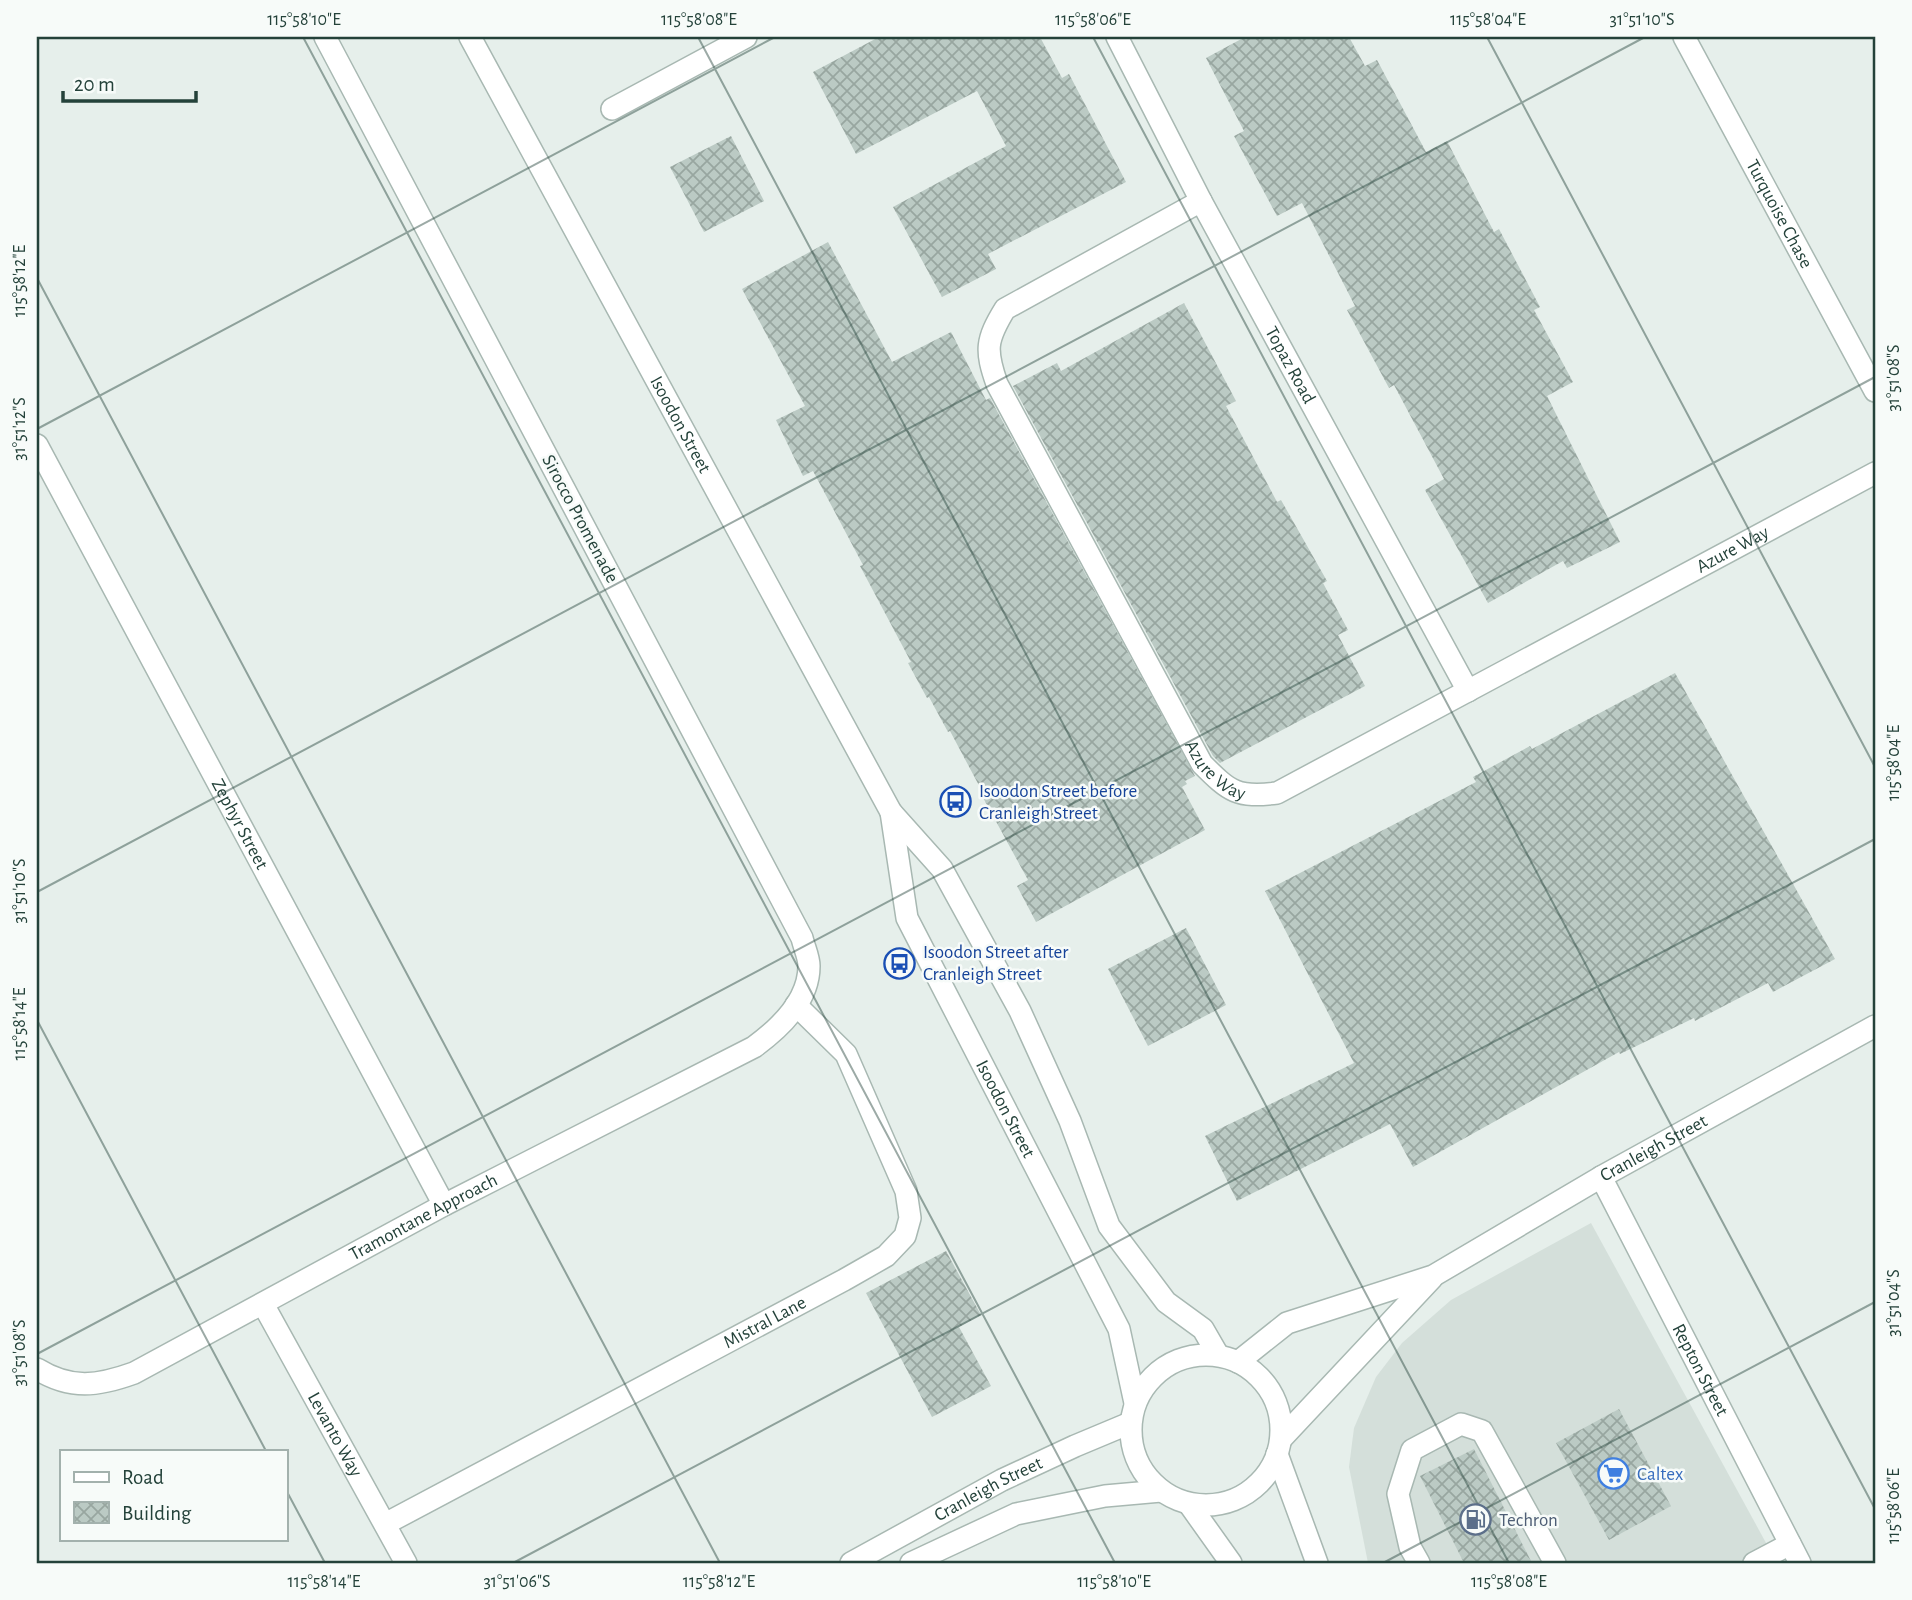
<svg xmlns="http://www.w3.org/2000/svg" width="1912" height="1600" font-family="'Alegreya Sans',sans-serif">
<defs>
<pattern id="building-cross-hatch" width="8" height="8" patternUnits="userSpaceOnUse" patternTransform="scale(1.75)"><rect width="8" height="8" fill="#bbcac4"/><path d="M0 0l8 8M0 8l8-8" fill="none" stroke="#98a6a0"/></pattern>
</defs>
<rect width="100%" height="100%" fill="#e6efeb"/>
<path fill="#d4dfda" d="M1591 1223 1777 1563H1368L1349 1467 1354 1428 1376 1377 1402 1343 1451 1300Z"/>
<g fill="url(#building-cross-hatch)">
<path d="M879 37H1040L1062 78 1069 74 1126 182 988 254 996 269 942 297 893 207 1006 146 977 91 856 154 813 72Z"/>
<path d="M1245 37H1349L1365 66 1377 60 1426 152 1447 141 1494 232 1499 229 1540 307 1534 310 1573 382 1547 396 1620 542 1567 568 1563 561 1488 603 1425 490 1444 479 1394 385 1389 388 1347 310 1355 306 1302 203 1277 216 1234 136 1244 131 1206 58Z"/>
<path d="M731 136 764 201 704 232 670 167Z"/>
<path d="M828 242 892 362 951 332 986 400 990 398 1195 776 1185 781 1187 784 1182 787 1205 830 1036 922 1017 886 1028 880 981 794 983 793 950 731 948 732 929 697 927 698 908 663 911 662 860 566 863 565 813 471 803 476 776 420 805 406 742 289Z"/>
<path d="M1184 303 1236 401 1226 406 1277 502 1281 500 1327 581 1323 583 1348 630 1338 635 1365 686 1220 763 1213 756 1013 386 1057 363 1061 371Z"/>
<path d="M1675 673 1835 959 1773 992 1768 983 1695 1021 1694 1018 1620 1054 1619 1052 1413 1167 1390 1124 1237 1201 1205 1136 1354 1063 1265 891 1476 782 1473 777 1530 746 1532 749Z"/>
<path d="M1186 928 1226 1005 1148 1046 1108 969Z"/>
<path d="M946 1251 981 1315 959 1327 991 1386 932 1417 866 1293Z"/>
<path d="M1619 1409 1671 1506 1609 1540 1556 1443Z"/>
<path d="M1474 1449 1532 1563H1464L1420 1476Z"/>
</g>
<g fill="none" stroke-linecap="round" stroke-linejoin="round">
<defs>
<g id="service">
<path d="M1419 1563 1410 1547 1398 1494 1412 1450 1461 1424 1482 1431 1555 1563"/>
<path d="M1754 1563 1790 1544"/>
</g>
<g id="minor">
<path id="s1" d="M1117 37 1201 201 1468 691"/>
<path id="s2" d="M1684 37 1875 391"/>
<path d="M612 109 746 37"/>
<path id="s3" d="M1201 201 1005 309C986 340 985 350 997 384L1202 764C1230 792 1237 798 1277 793L1875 473"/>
<path id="s4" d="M37 445 444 1205"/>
<path id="s5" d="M1601 1177 1800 1563"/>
<path id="s6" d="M263 1304 406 1563"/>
<path id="s7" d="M1238 1362 1287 1323 1433 1276 1601 1177 1875 1026"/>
<path id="s8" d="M37 1369C71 1390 98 1386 134 1373L444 1205 754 1047C780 1028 809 1001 809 966 809 957 804 947 802 938L325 37"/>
<path d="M1281 1439 1432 1278"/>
<path id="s9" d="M385 1524 844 1280 886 1256 905 1236 910 1218 906 1191 846 1054 796 1005"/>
<path id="s10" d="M851 1563 1002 1480 1075 1446 1130 1423"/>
<path d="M911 1563 1016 1514 1105 1496 1161 1491"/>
</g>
<g id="tertiary">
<path id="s11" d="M470 37 891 812 942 869 1020 1011 1070 1121 1109 1226 1166 1302 1203 1329 1218 1355"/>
<path id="s12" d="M891 812 907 918 1119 1329 1135 1403"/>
<circle cx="1206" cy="1430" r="75"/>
<path d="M1277 1454 1317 1563"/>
<path d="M1189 1504 1231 1563"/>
</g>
</defs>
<use href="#service" stroke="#a8b8b2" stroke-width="24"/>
<use href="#minor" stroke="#a8b8b2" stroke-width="24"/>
<use href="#tertiary" stroke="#a8b8b2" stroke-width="24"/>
<use href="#service" stroke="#fff" stroke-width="21"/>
<use href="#minor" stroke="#fff" stroke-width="21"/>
<use href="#tertiary" stroke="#fff" stroke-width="21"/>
</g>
<path fill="none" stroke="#24423a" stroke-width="2" stroke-opacity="0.45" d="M303 37 1115 1563M698 37 1509 1563M1093 37 1875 1509M1487 37 1875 767M37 278 720 1563M37 429 775 37M37 892 1645 37M37 1020 266 1451M37 1354 1875 377M285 1488 325 1563M513 1563 1875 839M1383 1563 1875 1302"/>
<defs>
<symbol id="bus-ring" viewBox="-11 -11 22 22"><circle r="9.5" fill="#f7fbf9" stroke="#1a4fb4" stroke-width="1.5"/><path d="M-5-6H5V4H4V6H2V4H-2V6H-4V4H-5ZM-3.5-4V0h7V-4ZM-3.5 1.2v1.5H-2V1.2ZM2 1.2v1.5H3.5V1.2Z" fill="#1a4fb4"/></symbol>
<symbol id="supermarket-ring" viewBox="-11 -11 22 22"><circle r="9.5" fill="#f7fbf9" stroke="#3f7fe0" stroke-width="1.5"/><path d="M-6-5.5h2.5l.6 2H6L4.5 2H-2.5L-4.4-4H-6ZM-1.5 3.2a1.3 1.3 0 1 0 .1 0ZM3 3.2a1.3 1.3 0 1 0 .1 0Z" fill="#3f7fe0"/></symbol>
<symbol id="fuel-ring" viewBox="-11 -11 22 22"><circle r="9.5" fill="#f7fbf9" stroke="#5c6f8a" stroke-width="1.5"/><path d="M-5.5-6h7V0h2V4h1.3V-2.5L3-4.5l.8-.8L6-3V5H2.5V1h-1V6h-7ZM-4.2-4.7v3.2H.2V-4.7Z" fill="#5c6f8a"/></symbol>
</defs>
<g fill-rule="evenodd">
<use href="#bus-ring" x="938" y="784" width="35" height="35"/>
<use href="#bus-ring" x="882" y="946" width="35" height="35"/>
<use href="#supermarket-ring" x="1596" y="1456" width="35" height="35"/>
<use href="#fuel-ring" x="1458" y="1502" width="35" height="35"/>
</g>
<g text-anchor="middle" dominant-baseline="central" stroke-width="5" stroke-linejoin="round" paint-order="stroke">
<g font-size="19" fill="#24423a" stroke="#f7fbf9">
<text stroke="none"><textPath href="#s2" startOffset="201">Turquoise Chase</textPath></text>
<text stroke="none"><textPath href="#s1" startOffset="371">Topaz Road</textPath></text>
<text stroke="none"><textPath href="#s11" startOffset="441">Isoodon Street</textPath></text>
<text transform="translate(580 519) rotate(62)">Sirocco Promenade</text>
<text stroke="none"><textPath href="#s3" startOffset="1337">Azure Way</textPath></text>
<text stroke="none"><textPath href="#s3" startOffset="749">Azure Way</textPath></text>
<text stroke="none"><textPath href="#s4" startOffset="430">Zephyr Street</textPath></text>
<text stroke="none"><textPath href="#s12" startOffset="322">Isoodon Street</textPath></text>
<text stroke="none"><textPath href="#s7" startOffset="471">Cranleigh Street</textPath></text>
<text stroke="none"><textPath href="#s8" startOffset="430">Tramontane Approach</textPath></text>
<text stroke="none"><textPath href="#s9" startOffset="430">Mistral Lane</textPath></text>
<text stroke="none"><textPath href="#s5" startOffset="217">Repton Street</textPath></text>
<text stroke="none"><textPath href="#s6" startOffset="149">Levanto Way</textPath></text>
<text stroke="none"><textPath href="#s10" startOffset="156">Cranleigh Street</textPath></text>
</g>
<g font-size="19" fill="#164399" stroke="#f7fbf9" text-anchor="start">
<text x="979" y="791">Isoodon Street before<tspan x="979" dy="22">Cranleigh Street</tspan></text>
<text x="923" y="952">Isoodon Street after<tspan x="923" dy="22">Cranleigh Street</tspan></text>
</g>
<g font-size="19" fill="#366cbe" stroke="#f7fbf9" text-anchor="start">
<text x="1637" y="1474">Caltex</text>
</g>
<g font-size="19" fill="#4e5e75" stroke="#f7fbf9" text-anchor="start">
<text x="1499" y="1520">Techron</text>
</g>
</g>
<rect width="1912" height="1600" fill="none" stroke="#f7fbf9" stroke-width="77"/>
<rect x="60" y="1450" width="228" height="91" fill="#f7fbf9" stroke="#a3b1ad" stroke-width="2"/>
<rect x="74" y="1472" width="35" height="10" fill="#ffffff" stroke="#a3b1ad" stroke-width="2"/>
<text x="122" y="1484" font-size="21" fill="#24423a">Road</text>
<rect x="74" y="1502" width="35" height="21" fill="url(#building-cross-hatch)" stroke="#a3b1ad" stroke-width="2"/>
<text x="122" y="1520" font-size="21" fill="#24423a">Building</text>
<path d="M63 91v10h133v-10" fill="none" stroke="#24423a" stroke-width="3.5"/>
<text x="74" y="91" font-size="21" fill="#24423a" stroke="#f7fbf9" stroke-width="5" paint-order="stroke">20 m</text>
<rect x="38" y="38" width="1836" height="1524" fill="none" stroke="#24423a" stroke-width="2.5"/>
<g font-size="18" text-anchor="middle" fill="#24423a">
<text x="304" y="25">115°58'10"E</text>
<text x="699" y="25">115°58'08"E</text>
<text x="1093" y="25">115°58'06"E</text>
<text x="1488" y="25">115°58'04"E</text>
<text x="1642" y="25">31°51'10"S</text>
<text transform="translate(19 281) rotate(-90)" y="6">115°58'12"E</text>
<text transform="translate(1893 378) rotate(-90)" y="6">31°51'08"S</text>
<text transform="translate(19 429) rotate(-90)" y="6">31°51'12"S</text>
<text transform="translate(1893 763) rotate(-90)" y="6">115°58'04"E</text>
<text transform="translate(19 891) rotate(-90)" y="6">31°51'10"S</text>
<text transform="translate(19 1024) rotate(-90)" y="6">115°58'14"E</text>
<text transform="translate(1893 1303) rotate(-90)" y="6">31°51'04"S</text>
<text transform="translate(19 1353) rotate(-90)" y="6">31°51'08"S</text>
<text transform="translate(1893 1506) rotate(-90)" y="6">115°58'06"E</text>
<text x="324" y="1587">115°58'14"E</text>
<text x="517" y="1587">31°51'06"S</text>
<text x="719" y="1587">115°58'12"E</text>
<text x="1114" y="1587">115°58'10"E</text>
<text x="1509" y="1587">115°58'08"E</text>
</g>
</svg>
